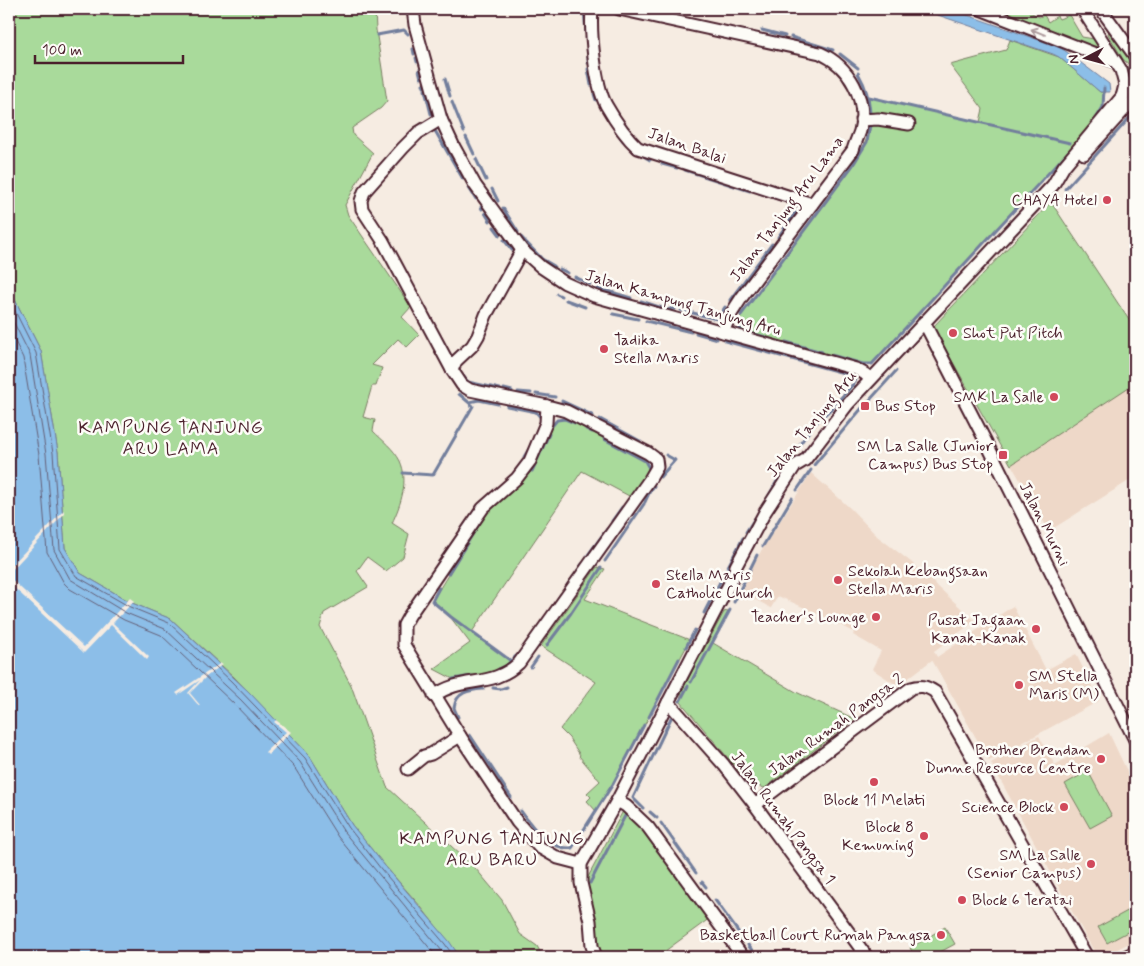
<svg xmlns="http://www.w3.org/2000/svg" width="1144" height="966" font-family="Mynerve,sans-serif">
<rect width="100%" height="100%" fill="#f6ece2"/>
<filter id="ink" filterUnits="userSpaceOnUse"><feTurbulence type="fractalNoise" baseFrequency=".02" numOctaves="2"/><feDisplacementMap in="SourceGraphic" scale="10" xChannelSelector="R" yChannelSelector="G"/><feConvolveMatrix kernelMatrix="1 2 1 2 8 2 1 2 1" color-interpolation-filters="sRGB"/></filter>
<g filter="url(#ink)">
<g fill="#eed8c8">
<path d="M1051 202 1135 329V477L1049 531 933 327Z"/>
<path d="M811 473 851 509 877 536 911 562 975 621 934 651 937 657 1013 606 1046 670 1076 654 1099 701 989 761 932 660 898 686 872 669 881 651 853 635 854 632 825 617 778 596 771 608 740 591 761 551Z"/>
<path d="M1109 733 1135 788V940L1102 957H1097L991 763 1039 736 1055 765Z"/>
</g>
<g fill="#a9da9b" stroke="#7a7c63">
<path d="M9 9H375L376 30 387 101 381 108 352 128 353 135 373 153 345 205 348 215 411 307 402 317 419 335 407 347 398 339 372 365 382 368 376 386H372L363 417 375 420 373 431C382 440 394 449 400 461 409 481 401 504 392 523L409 534 403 557 386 571 367 557 357 571 368 587 324 613 320 627 351 685 387 787 476 869 502 900 520 934 537 946 543 957H460L421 907 385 866 352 825 309 755 234 677 171 619 132 603 80 573 65 548 58 452 41 351 9 288Z"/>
<path d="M988 9H1025L1039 17 1044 15 1048 22 1057 16 1059 19 1069 15 1082 37 1094 39 1103 55Z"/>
<path d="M1109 31 1112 32 1126 54 1135 64V70L1123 59 1108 34Z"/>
<path d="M1010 40 1059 57 1100 92H1105L1103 107 1084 135 872 364H863L742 331 738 324 741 315 853 165C871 136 870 130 869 97L980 122 983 109 950 65 1006 50Z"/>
<path d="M1051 202 1135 329V383L1011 465 933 327Z"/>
<path d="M565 419 575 423 645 461 648 465 649 471 631 497 582 471 472 632 511 661 506 666 486 674 453 679 434 669 470 643 451 618 432 601 487 512 532 471 552 426 557 420Z"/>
<path d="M597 567 605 569 585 599 690 640 613 784 596 811 587 801 591 797 587 793 600 781 579 756 580 755 569 738 560 729 596 682 541 646Z"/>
<path d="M730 610 713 643 796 692 855 719 765 788 750 784 680 701 682 690 724 612Z"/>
<path d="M1088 771 1112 816 1090 828 1065 784Z"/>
<path d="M623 811C642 819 694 897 710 918L657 957H602L598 945 587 879Z"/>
<path d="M1133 908 1135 913V928L1107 943 1098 927Z"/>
<path d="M945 927 955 944 931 957H915L910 948Z"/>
</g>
<g fill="#8cbee8" stroke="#727e9c">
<path d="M920 9H950L1056 46 1064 50 1109 84 1110 92H1100L1059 57 1053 54Z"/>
<path d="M9 288 41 351 58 452 65 548 80 573 132 603 171 619 249 692 309 755 352 825 385 866 449 941 460 957H9Z"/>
</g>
<g fill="#f6ece2">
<path d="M64 510V514L9 573V568Z"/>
<path d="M9 577 84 647 130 598 134 601 113 623 149 657 147 660 111 625 84 653 9 583Z"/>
<path d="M221 663 223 664 206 677 190 693 200 705 199 706 188 693 200 680 178 695 176 693Z"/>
<path d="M276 720 291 732 268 755 265 752 286 732 274 722Z"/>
</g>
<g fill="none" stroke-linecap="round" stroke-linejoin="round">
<g stroke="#645f77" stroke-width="1">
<path d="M9 299 36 353 53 453 60 549 76 576 130 607 169 623 231 681 305 758 349 828 381 869 445 944 454 957"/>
<path d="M9 313 30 355 46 454 54 550 70 579 126 613 165 629 241 700 300 762 344 832 447 957"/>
<path d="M9 329 23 358 39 455 47 552 64 583 70 589 124 620 161 635 235 705 294 767 338 837 437 957"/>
</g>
<g stroke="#727e9c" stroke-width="3">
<path d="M579 9 584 10 586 33"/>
<path d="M762 30 785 36"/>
<path d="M377 35 404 30 408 34"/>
<path d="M791 37 833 50"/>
<path d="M413 49 414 54"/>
<path d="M840 54 858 68"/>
<path d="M416 58 417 62"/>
<path d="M588 63V49"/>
<path d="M588 69 591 85"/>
<path d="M419 70 421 78"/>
<path d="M858 73C866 87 869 98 870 114"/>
<path d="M445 79 450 96"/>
<path d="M423 84 424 87"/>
<path d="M425 90 431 114"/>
<path d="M594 94 596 100"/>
<path d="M869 97 1070 143"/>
<path d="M452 102 464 132"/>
<path d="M1094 122 1103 107 1104 88"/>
<path d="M434 129 463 179"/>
<path d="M618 134 623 141"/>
<path d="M466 137 474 154"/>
<path d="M640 154 650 160"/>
<path d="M476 159 486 180"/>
<path d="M662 164 677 168"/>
<path d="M685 170 750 191"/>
<path d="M469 188 476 199"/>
<path d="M492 189 498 201"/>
<path d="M1065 189 1135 112"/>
<path d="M759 193 794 204 795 213 778 237"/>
<path d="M481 207 482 209"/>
<path d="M503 208 518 232"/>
<path d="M485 213 490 221"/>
<path d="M494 227 500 235"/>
<path d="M521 237 542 259 554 266"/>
<path d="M504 240 512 250"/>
<path d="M560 269 568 273"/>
<path d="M575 277 590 284"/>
<path d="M598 288 631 298"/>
<path d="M557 294 561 296"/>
<path d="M566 300 585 307"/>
<path d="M730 300 772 244"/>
<path d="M641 301 668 310 672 308 675 309"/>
<path d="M681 310 717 319 725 307"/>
<path d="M613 314 638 319"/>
<path d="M741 315 853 165 867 142 870 125"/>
<path d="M739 320 740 328 742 331 766 337"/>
<path d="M646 321 691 332"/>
<path d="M696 333 717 339"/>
<path d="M725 341 855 376 856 379 854 383 833 407 814 425"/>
<path d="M786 342 822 352"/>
<path d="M831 355 863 364H872L1069 151"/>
<path d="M463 376 468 382 500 389"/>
<path d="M504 389 512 391"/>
<path d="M518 392 531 393"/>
<path d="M536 394 555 397"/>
<path d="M562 401 592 415"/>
<path d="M869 401 896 371"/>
<path d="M469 402 479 400 498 404"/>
<path d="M507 406 536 412 541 418 540 425"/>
<path d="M600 419 640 441"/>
<path d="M552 426 557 420 565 419 575 423"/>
<path d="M586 429 592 432"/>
<path d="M604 439 645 461 649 468 648 472"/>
<path d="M800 444 810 430"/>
<path d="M524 457 530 447"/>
<path d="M790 460 793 455"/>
<path d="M814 465 862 408"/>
<path d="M532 471 549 434"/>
<path d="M403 473 433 475 473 406 459 394"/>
<path d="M660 477 675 460 666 455"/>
<path d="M797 490 811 470"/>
<path d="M645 502 650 491 654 486"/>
<path d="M765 502 787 464"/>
<path d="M612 521 622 507"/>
<path d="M746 532 755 518"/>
<path d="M763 546 792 498"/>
<path d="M588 555 607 529"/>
<path d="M605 561 644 504"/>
<path d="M578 570 582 564"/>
<path d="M448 574 482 519"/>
<path d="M722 578 743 538"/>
<path d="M568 584 575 575"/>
<path d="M439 588 432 601 451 617 511 661"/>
<path d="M734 602 757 555"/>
<path d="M552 608 561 594"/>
<path d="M704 613 720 582"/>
<path d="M525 645 540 625"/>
<path d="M547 645 571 613 601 568"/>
<path d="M686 647 695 630"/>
<path d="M531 667 538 657"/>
<path d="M499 669 506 666 516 656"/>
<path d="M453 679 472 676"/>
<path d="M691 682 730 610"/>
<path d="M493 688 501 689 507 687"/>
<path d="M680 701 688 686"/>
<path d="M458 717 454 708C456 692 469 690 483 689"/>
<path d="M649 717 679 659"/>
<path d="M470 735 511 797"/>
<path d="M643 808 633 798 672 716"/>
<path d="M521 811C533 828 549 850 572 848L576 842"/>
<path d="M650 812 657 818"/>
<path d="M661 823 696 873"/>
<path d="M581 834 613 784 644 725"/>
<path d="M702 882 706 887"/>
<path d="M590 883 625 816"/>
<path d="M715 900 739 933"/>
<path d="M748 945 757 957"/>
</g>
<defs>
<g id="street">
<path d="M413 9 415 25 441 119 454 147 475 185 522 250 541 267 565 283 594 296 856 369 865 374 870 379"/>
<path d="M592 9C590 33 595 84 606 105 614 119 626 137 638 148L812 204"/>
<path d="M619 9 820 53C849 66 868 99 860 131 858 137 855 143 853 150L742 297 731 314 723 332"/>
<path d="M980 9 1116 62"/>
<path d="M1082 9 1121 70 1125 85 1122 97"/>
<path d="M1101 9 1135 56"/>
<path d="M441 119 418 133 403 148 364 192 361 201 362 209 383 241 452 370"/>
<path d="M861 120 878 119 909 124"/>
<path d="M1084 154 1135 98"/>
<path d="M924 322 988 446 1135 740"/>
<path d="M547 406 546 423 530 461 517 478 483 508 409 616 404 625V645L460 736 517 822 539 847 558 858 581 864"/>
<path d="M434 696C463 675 491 689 519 663L650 479 657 467 656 459 648 453 566 411 547 406 470 390 462 385 452 370 456 361 472 346 478 336 486 315 522 250"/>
<path d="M668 702 724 765 755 805 867 957"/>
<path d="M408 769 424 756 431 754 460 736"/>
<path d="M617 801 626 806 648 827 743 957"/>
<path d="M755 805 911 688C920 685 926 686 935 692L1087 957"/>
<path d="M596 957 592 946 590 921 581 883V864L617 801 734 575 736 566 765 512 795 466 805 460 848 404 1053 185 1064 166 1135 81"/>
<path d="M1125 957 1135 952"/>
</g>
</defs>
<use href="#street" stroke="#4a1f2b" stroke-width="15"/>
<use href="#street" stroke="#fdfcf7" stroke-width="11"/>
</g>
<defs><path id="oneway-shaft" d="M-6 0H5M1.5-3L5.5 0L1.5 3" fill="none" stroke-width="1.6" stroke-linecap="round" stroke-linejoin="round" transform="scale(1.25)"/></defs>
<use stroke="#ac999b" href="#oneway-shaft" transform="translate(1038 32) rotate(-158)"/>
</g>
<g fill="#d1495b" stroke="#fdfcf7" stroke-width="2">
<circle cx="1107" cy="200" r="5"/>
<circle cx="953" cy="333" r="5"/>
<circle cx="604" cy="349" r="5"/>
<circle cx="1054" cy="397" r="5"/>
<rect x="860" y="401" width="10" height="10" rx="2.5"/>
<rect x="998" y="450" width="10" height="10" rx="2.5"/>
<circle cx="838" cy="580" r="5"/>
<circle cx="656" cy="584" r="5"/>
<circle cx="876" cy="617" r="5"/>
<circle cx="1036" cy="629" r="5"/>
<circle cx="1019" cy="685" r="5"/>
<circle cx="1101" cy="759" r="5"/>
<circle cx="874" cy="782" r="5"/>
<circle cx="1064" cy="807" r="5"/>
<circle cx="924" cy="836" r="5"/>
<circle cx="1091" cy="864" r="5"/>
<circle cx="962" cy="900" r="5"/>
<circle cx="941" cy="935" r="5"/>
</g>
<g text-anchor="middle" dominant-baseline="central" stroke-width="5" stroke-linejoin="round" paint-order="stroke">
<g font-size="16" fill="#4a1f2b" stroke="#fdfcf7">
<text transform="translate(687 146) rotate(19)">Jalan Balai</text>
<text transform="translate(787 209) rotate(-53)">Jalan Tanjung Aru Lama</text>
<text transform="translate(683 303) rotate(16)">Jalan Kampung Tanjung Aru</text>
<text transform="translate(812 424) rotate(-51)">Jalan Tanjung Aru</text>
<text transform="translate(1044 524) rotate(63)">Jalan Murni</text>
<text transform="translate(836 725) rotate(-36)">Jalan Rumah Pangsa 2</text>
<text transform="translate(783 818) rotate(53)">Jalan Rumah Pangsa 1</text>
</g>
<g font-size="16" fill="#4a1f2b" stroke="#fdfcf7" text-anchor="end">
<text x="1097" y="200">CHAYA Hotel</text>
<text x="963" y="333" text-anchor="start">Shot Put Pitch</text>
<text x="614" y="340" text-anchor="start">Tadika<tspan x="614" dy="18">Stella Maris</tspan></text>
<text x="1044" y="397">SMK La Salle</text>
<text x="875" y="406" text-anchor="start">Bus Stop</text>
<text x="993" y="446">SM La Salle (Junior<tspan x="993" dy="18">Campus) Bus Stop</tspan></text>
<text x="848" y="571" text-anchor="start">Sekolah Kebangsaan<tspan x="848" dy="18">Stella Maris</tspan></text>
<text x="666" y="575" text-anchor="start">Stella Maris<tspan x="666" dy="18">Catholic Church</tspan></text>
<text x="866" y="617">Teacher's Lounge</text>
<text x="1026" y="620">Pusat Jagaan<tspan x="1026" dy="18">Kanak-Kanak</tspan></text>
<text x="1029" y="676" text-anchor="start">SM Stella<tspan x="1029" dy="18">Maris (M)</tspan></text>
<text x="1091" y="750">Brother Brendan<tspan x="1091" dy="18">Dunne Resource Centre</tspan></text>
<text x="874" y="800" text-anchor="middle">Block 11 Melati</text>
<text x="1054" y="807">Science Block</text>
<text x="914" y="827">Block 8<tspan x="914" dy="18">Kemuning</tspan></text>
<text x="1081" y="855">SM La Salle<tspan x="1081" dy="18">(Senior Campus)</tspan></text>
<text x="972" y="900" text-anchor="start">Block 6 Teratai</text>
<text x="931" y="935">Basketball Court Rumah Pangsa</text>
</g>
<g font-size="18" letter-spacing="1" fill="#4a1f2b" stroke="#fdfcf7">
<text x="171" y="428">KAMPUNG TANJUNG<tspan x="171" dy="21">ARU LAMA</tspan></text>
<text x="492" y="839">KAMPUNG TANJUNG<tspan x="492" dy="21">ARU BARU</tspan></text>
</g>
</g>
<rect width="1144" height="966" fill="none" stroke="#fdfcf7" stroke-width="30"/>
<rect x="15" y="15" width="1114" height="936" fill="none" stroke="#4a1f2b" stroke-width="2" filter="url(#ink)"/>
<g transform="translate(1086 58) rotate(264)" stroke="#fdfcf7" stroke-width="4" paint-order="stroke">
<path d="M0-4L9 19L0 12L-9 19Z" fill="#4a1f2b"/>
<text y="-8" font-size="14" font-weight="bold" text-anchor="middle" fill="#4a1f2b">N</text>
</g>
<path d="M35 55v8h148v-8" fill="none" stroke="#4a1f2b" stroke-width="2.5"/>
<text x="42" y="55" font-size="15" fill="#4a1f2b" stroke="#fdfcf7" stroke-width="4" paint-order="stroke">100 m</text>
</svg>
